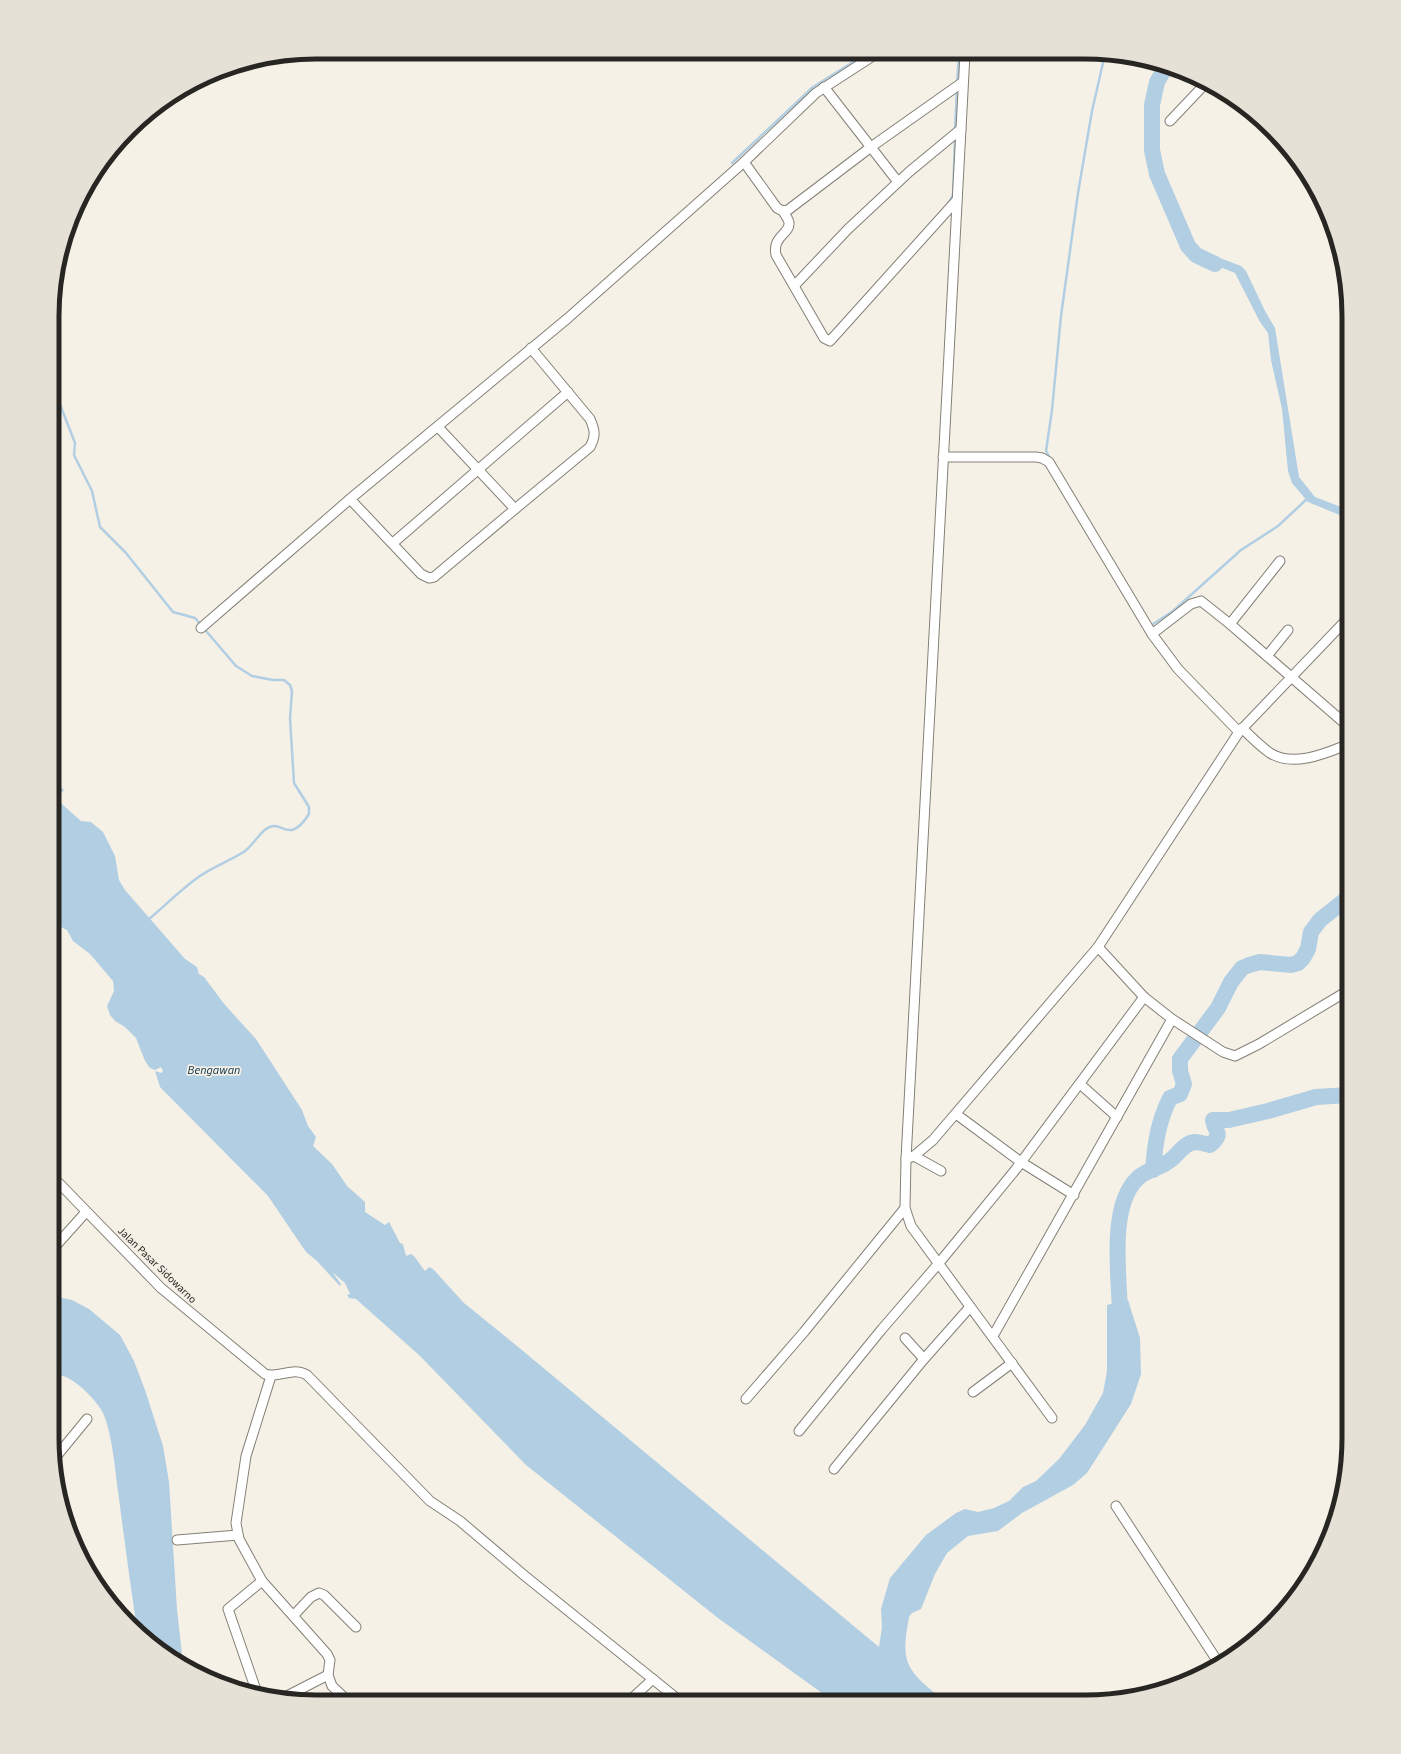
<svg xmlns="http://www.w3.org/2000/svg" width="1401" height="1754" font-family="'Source Sans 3',sans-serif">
<rect width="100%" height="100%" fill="#f6f1e7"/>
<g fill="#b1cee3">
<path d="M1199 250 1241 266 1246 271 1265 311 1275 328 1299 477 1315 497 1349 510V541H1347L1342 516 1308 502 1292 483 1288 471 1282 409 1271 360 1268 333 1260 322 1235 273 1195 257Z"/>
<path d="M53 780 64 790 60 795 61 803 64 806 81 821 91 822 103 832 115 856 119 880 125 890 185 959 197 967 199 974 204 977 225 1005 256 1039 302 1110 308 1126 316 1137 313 1146 332 1164 347 1186 365 1202V1212L385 1225 389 1222 400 1243 403 1244 406 1256 411 1254 414 1256 425 1271 429 1267 433 1269 464 1303 517 1346 879 1647 882 1627 881 1609 890 1578 926 1535 956 1513 965 1509 978 1512 994 1508 1009 1501 1023 1487 1036 1481 1059 1459 1085 1425 1103 1393 1107 1371V1305L1128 1300 1140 1338 1141 1374 1131 1404 1087 1473 1073 1485 1022 1513 998 1531 968 1536 947 1553 935 1574 921 1609 912 1613 909 1617C907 1629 904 1643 906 1655 908 1674 931 1690 945 1701H833L718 1618 526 1465 419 1355 356 1299 349 1298 347 1295 350 1294 345 1283 332 1272 341 1284 340 1286 338 1284 317 1261 306 1252 268 1196 160 1087 155 1071 161 1073 163 1071 161 1067 155 1070 150 1068 145 1061 136 1038 125 1027 115 1021 110 1015 107 1006 114 991 113 981 90 954 73 941 67 930 59 926 56 917 53 916Z"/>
<path d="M52 1296 72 1300 89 1309 120 1335 134 1361 145 1390 163 1446 169 1482 177 1609 183 1664 169 1658 137 1629C130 1583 124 1537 118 1491 115 1469 112 1433 103 1413 97 1400 68 1370 52 1375Z"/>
</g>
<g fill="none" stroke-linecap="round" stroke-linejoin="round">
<g stroke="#b1cee3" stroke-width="2.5">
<path d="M957 83 959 54"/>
<path d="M955 129 957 90"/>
<path d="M732 163 813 87 866 54"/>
<path d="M948 204 953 195 955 138"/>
<path d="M54 389 75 443 74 455 92 491 100 527 126 553 173 612 195 618 236 666 252 676 273 680H284L290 685 292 691 290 718 294 783 309 807V814C288 847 282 817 266 829 258 835 253 845 245 851 230 861 214 866 200 876 181 889 165 906 148 920"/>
<path d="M1050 458 1046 451 1052 410 1061 316 1078 193 1092 111 1105 54"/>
<path d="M1150 626 1173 611 1241 550 1278 526 1308 498"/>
</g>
<g stroke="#b1cee3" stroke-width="16">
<path d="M1166 67 1157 82 1152 105V150L1157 174 1188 246 1196 255 1215 264"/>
<path d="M1153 1170C1155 1144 1158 1122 1170 1098L1180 1094 1184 1084 1180 1071V1059L1218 1008 1231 982 1242 968 1249 965 1260 962 1291 965 1298 963 1303 958 1308 949 1311 932 1320 920 1349 897"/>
<path d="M1122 1323 1120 1312C1119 1275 1109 1206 1137 1179 1144 1171 1157 1169 1166 1163 1177 1158 1182 1143 1195 1142 1200 1142 1205 1144 1210 1145 1224 1133 1215 1133 1213 1120H1229L1268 1111 1316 1097 1349 1095"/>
</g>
<defs>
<g id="minor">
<path d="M965 54 906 1159 905 1208 911 1226 1052 1418"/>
<path d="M824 87 898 182"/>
<path d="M1170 121 1206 83"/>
<path d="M744 162 777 208 783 211 788 210 871 147 963 82"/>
<path d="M783 211C785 215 789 220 789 223 790 234 772 236 776 255L824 338 830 341 956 201"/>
<path d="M795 285 848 229 909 172 961 129"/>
<path d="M943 457H1036L1042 458 1049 462 1152 634 1178 669 1239 732"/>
<path d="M350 499 421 574 429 578 434 577 515 509 438 427"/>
<path d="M515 509 590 447C596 436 595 430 590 419L531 348"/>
<path d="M393 543 568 392"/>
<path d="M1230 624 1280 561"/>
<path d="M201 628 350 499 568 318 744 162 816 93 876 54"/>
<path d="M1152 634 1191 604 1201 601 1230 624 1349 727"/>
<path d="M1267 656 1288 630"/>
<path d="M1242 728C1251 737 1260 746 1270 753 1294 768 1326 753 1349 744"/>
<path d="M1098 947 1144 997 1172 1019 1223 1052 1235 1056 1259 1044 1349 990"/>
<path d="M1080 1084 1117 1117"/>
<path d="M956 1114 1021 1162 1074 1195"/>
<path d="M914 1156 941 1171"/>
<path d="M906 1159 914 1156 933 1140 1098 947 1239 732 1349 617"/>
<path d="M53 1177 161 1288 265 1374C280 1379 292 1366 307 1375L430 1501 460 1521 525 1576 680 1701"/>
<path d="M52 1250 86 1212"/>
<path d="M993 1336 1172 1019"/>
<path d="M905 1338 924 1359"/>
<path d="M271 1376 246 1456 236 1523 239 1539 262 1581 327 1654 330 1660 328 1675 283 1698"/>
<path d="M973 1392 1012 1363"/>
<path d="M746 1399 804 1332 905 1208"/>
<path d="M799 1431 882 1329 939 1263 1016 1169 1144 997"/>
<path d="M55 1458 87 1419"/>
<path d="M834 1469 924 1359 970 1307"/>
<path d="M1116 1506 1220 1665"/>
<path d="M177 1540 238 1535"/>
<path d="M294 1615 311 1597 319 1593 324 1595 356 1627"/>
<path d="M328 1675 332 1686 348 1701"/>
<path d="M257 1693 228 1609 262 1581"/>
<path d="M629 1701 653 1679"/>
</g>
</defs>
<use href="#minor" stroke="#848077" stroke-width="11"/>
<use href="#minor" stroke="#fff" stroke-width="9"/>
</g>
<g text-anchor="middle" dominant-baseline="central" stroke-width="3.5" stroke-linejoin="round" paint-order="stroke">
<g font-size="11" fill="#282622" stroke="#f6f1e7">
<text transform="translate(157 1265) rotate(44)">Jalan Pasar Sidowarno</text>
</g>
<g font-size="12" font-style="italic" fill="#093046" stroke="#f6f1e7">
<text x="214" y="1070">Bengawan</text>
</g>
</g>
<path d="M0 0H1401V1754H0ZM316 59H1085A257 257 0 0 1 1342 316V1438A257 257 0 0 1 1085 1695H316A257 257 0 0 1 59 1438V316A257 257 0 0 1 316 59Z" fill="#e6e1d7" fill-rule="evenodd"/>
<path fill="none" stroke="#282622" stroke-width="5" d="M316 59H1085A257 257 0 0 1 1342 316V1438A257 257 0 0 1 1085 1695H316A257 257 0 0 1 59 1438V316A257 257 0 0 1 316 59Z"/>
</svg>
